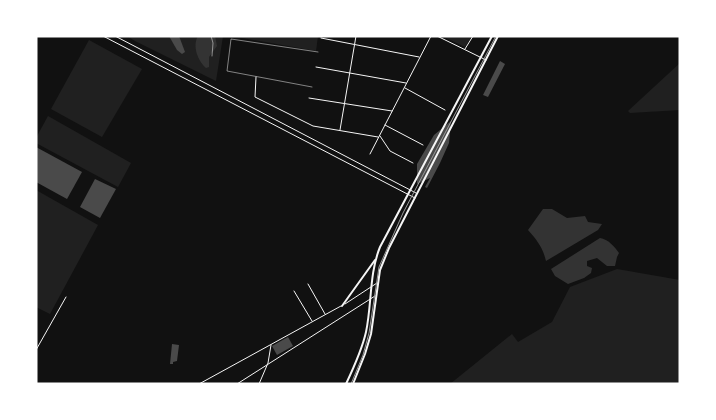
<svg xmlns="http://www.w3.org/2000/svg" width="716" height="420" font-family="'Titillium Web',sans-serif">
<rect width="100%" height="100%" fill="#111"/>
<g fill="#202020">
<path d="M127 36H223L216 81 135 41Z"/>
<path d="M231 36H318L316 51Z"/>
<path d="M442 36H472L465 47Z"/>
<path d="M89 40 142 69 102 137 51 109Z"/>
<path d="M680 63V110L630 113 628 111Z"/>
<path d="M48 116 131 163 118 187 36 143V138Z"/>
<path d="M36 190 98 225 50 314 36 307Z"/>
<path d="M617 269 680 280V384H450L512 334 518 342 552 322 570 287Z"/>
</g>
<g fill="#333">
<path d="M198 36H215L217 46 209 57V67L206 68C198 61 192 46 198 36Z"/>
<path d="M543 209H552L567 218 585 216 588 222 602 224 598 230 546 261C543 248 537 240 528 230Z"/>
<path d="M600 238C608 239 615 247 619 253L617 257 615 266H607L597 258 587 261V266L592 268 591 273 584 278 568 284 555 276 551 269Z"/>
</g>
<g fill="#4a4a4a">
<path d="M169 36H179L185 52 182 54 177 50Z"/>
<path d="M500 61 505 64 488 97 483 95Z"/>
<path d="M451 121 449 143 440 163 427 188 425 187 430 178 417 184V164L434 135Z"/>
<path d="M36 147 82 172 67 199 36 182Z"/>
<path d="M95 179 116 189 100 218 80 207Z"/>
<path d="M288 337 293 346 277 355 272 346Z"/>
<path d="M172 344 179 345 177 361 173 362V364H170Z"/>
</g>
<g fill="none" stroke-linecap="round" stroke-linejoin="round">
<path stroke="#f5f5f5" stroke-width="0.5" d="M211 36 213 43 212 56"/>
<path stroke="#f5f5f5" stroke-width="0.5" d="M312 87 227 71 231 39 318 52"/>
<g stroke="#f5f5f5" stroke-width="1">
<path d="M437 36 486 60"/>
<path d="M321 38 419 57"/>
<path d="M465 49 473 36"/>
<path d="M316 67 406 83"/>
<path d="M256 77 255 97 313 126 378 137"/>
<path d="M405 88 445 110"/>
<path d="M309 98 392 111"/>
<path d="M385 125 423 145"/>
<path d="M340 130 356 36"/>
<path d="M380 136 390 151 413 163"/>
<path d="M370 154 431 36"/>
<path d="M308 284 325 314"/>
<path d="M294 291 312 321"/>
<path d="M36 350 66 297"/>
<path d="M237 384 375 296"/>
<path d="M259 384 268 363 271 345"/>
</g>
<g stroke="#f5f5f5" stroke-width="1">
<path d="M103 36 415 198"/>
<path d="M115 36 416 193"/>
<path d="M345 304 377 283"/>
<path d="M199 384 341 306"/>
</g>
<g stroke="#f5f5f5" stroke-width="2">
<path d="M342 306 375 260"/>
<path d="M346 384C354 367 362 350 366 332 372 304 369 274 380 247L492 36"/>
<path d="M353 384 365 354 371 334 380 270 389 248 498 36"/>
</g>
<path stroke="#9a9a9a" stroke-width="1" d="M351 384 363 355 369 333 379 267 403 213 496 36"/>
</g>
<rect width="716" height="420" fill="none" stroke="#ffffff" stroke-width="75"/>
</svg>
